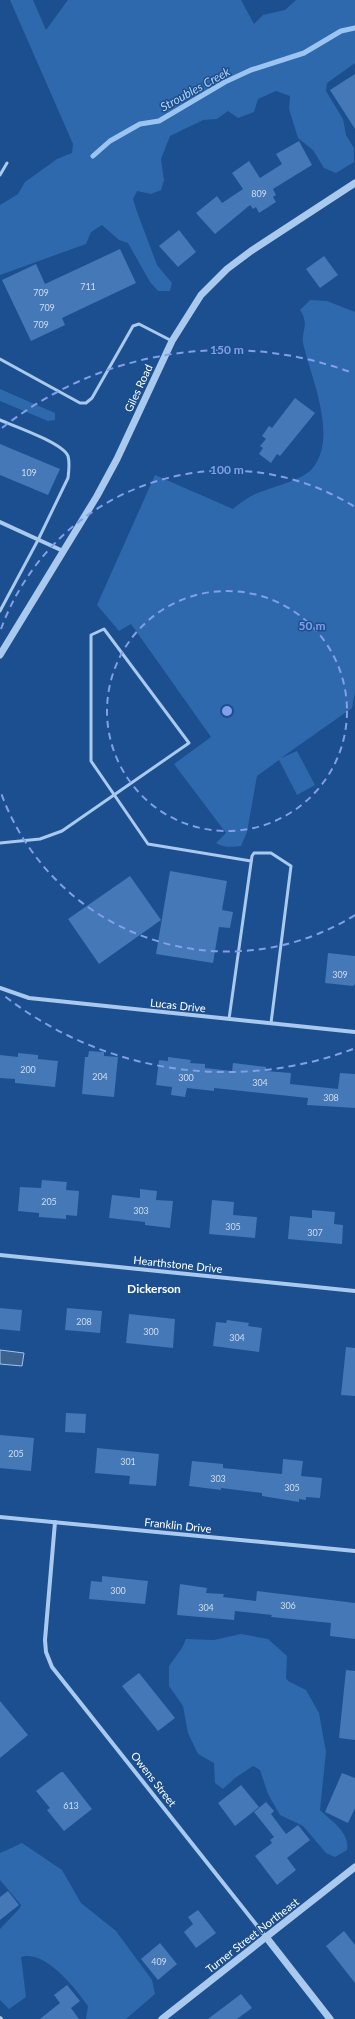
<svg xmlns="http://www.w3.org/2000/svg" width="355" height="2019" font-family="Lato,sans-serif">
<rect width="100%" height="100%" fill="#1b4f8f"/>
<g fill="#2e69ad">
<path d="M10 0H33L46 30 68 0H241L254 24 263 15 285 10 296 0H355V63L327 83 326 91 343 119 346 135 354 148V162L336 173 324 168 313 150 298 138 289 109 290 96 276 91 258 99 254 112 238 118 228 111 217 119 203 120 170 136 161 159 164 180 161 190 151 194 137 191 133 199 136 209 157 265 172 283 170 291H158L150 282 128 243 119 240 102 225 91 232 86 244 0 275V205L18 194 25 182 57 159 72 153 73 144Z"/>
<path d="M310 300 327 301 355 312V692L352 708 281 758 297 751 315 785 297 795 279 760 257 776 247 832 241 846C233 847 223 848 216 843L226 833 174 764 211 737 131 624 119 631 97 605 155 475 233 509C239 504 245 499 253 495 268 488 300 481 311 470 339 440 312 380 304 347 299 331 311 327 300 310Z"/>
<path d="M0 389 55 413V420L48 421 0 401Z"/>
<path d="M241 1634 268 1639 287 1656 286 1678 288 1681 306 1690 319 1713 326 1752 320 1810C331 1821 350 1832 347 1850L335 1857 326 1853 303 1826 280 1815 268 1794 260 1770 253 1766 235 1778 223 1789 215 1783 214 1763 198 1754 188 1733 183 1706 169 1686V1666L182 1648 186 1639 214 1640Z"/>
<path d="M22 1843 62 1870 81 1903 116 1931 152 1980 155 1994 126 2019H86L88 2006C76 1989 45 1949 21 1957L26 1997 9 2009 0 2000V1929L19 1909 21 1905 0 1880V1853Z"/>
</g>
<path fill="#3c6290" stroke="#9cc4f0" d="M0 1350 24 1353 22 1366 0 1364Z"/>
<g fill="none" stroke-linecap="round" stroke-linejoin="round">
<path stroke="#9cc4f0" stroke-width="5" d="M93 156 110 141 140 124 159 121 225 82 251 70 304 53 341 31 355 28"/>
</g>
<g fill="#4478b7">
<path d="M355 74V129L330 90Z"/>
<path d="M299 141 312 165 273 189 276 195 273 197 276 202 259 213 256 207 253 209 250 205 215 234 196 213 217 196 222 203 243 189 232 173 249 161 260 178 282 164 276 154Z"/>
<path d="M179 230 196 252 178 267 159 246Z"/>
<path d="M120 249 136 283 62 318 65 325 31 341 2 280 36 264 45 284Z"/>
<path d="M324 256 338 275 320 288 306 269Z"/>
<path d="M295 398 315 413 280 456 277 454 271 463 259 454 263 448 260 446 266 439 262 436 269 426 272 428Z"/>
<path d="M0 444 60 469 48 495 0 475Z"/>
<path d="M170 871 227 881 222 910 233 912 230 928 219 927 213 963 156 954Z"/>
<path d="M130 876 161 920 99 964 68 919Z"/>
<path d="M328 953 355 956V984L353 986 325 983Z"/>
<path d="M89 1051 104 1052V1056L118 1057 114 1097 82 1094 85 1057H88Z"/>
<path d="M18 1053 38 1055V1059L58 1061 55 1087 15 1083V1079L0 1078V1055L18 1057Z"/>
<path d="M168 1057 191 1060 190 1063 205 1064V1068L232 1071 233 1063 266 1067V1071L291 1073 290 1084 338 1089 340 1073 355 1074V1108L307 1105 308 1098 214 1088V1091L187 1088 185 1097 171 1095 172 1087 156 1085 159 1060 168 1061Z"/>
<path d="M42 1180 67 1182 66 1190 79 1191 77 1216 66 1215V1219L39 1217V1213L18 1211 20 1187 41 1188Z"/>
<path d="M140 1189 157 1191 156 1200 173 1201 170 1228 145 1225V1222L109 1218 112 1195 140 1198Z"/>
<path d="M212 1200 234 1202 233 1215 257 1217 255 1238 209 1234Z"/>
<path d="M312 1210 335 1212 334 1224 343 1225 342 1244 288 1239 290 1216 312 1218Z"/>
<path d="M0 1308 22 1310 20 1331 0 1329Z"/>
<path d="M67 1308 102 1311 100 1333 65 1330Z"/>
<path d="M129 1314 175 1319 173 1348 126 1343Z"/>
<path d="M227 1320 249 1323 248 1326 262 1328 259 1352 213 1346 216 1322 226 1323Z"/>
<path d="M346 1347 355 1348V1396L341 1395Z"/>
<path d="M66 1413 86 1414 85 1433 65 1432Z"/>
<path d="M0 1435 34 1438 31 1471 0 1468Z"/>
<path d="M97 1448 159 1454 156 1486 129 1484 130 1476 95 1473Z"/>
<path d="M283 1459 303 1461 301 1476 322 1478 320 1498 306 1497V1500L299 1499V1502L262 1496V1493L221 1488V1490L189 1486 192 1461 223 1464V1468L282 1474Z"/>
<path d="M102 1576 148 1581 145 1604 89 1599 91 1581 102 1582Z"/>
<path d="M180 1584 207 1588 206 1593 224 1594 223 1597 256 1601 257 1591 355 1603V1639L330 1636 331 1623 271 1617 272 1615 235 1611 234 1620 177 1615Z"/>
<path d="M346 1670 355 1671V1740L339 1738Z"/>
<path d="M139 1673 175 1718 158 1731 122 1686Z"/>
<path d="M0 1701 28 1735 0 1758Z"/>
<path d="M61 1772H63L92 1809 64 1831 47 1810 50 1808 36 1791Z"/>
<path d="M342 1773 355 1778V1808L348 1823 325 1812Z"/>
<path d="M241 1785 259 1807 235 1826 218 1803Z"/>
<path d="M266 1802 274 1811 271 1814 286 1834 298 1825 310 1840 287 1858 296 1870 277 1885 255 1856 272 1843 270 1840 274 1837 254 1812Z"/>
<path d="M8 1891 19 1905 0 1920V1897Z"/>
<path d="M198 1910 216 1933 196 1948 184 1932 193 1924 188 1917Z"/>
<path d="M344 1931 355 1945V1983L326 1946Z"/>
<path d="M160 1943 177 1964 158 1980 141 1959Z"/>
<path d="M67 1985 80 2001 71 2008 79 2019H40L60 2003 54 1995Z"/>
<path d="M241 1994 252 2008 237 2019H208Z"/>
</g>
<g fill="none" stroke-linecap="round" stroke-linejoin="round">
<g stroke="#a9c9ee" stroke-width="3">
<path d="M0 175 7 163"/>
<path d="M0 359 80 403H86L92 398 133 326 139 324 172 341"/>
<path d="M0 420C14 426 63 443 68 456 70 463 69 470 68 478L38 540 0 611"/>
<path d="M0 843 40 839 62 831 189 743 104 629 91 635V761L148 844 251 861"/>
<path d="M229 1019 252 856 254 853H271L291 866 271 1023"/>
</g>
<g stroke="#a9c9ee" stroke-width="4">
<path d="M0 522 63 551"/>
<path d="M0 988 29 998 355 1032"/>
<path d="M0 1255 355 1291"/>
<path d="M0 1517 355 1551"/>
<path d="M55 1522 45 1640 46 1652 52 1667 266 1937"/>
<path d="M0 2018 1 2019"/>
</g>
<g stroke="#a9c9ee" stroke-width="7">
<path d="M0 655 97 496 117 459 172 341 201 295 227 269 251 251 355 183"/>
<path d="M266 1937 330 2019"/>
<path d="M162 2019 355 1867"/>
</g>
</g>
<g fill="none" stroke="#839eea" stroke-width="2" stroke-dasharray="7 5">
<circle cx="227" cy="711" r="120"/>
<path d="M355 915A241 241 0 0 1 1 793M1 629A241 241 0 0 1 355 507"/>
<path d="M353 1049A361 361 0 0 1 2 994M2 428A361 361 0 0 1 353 373"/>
</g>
<g text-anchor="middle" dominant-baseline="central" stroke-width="3" stroke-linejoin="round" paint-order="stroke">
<g font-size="9" fill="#d0dded">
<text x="259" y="193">809</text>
<text x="88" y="286">711</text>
<text x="41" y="292">709</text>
<text x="47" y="307">709</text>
<text x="41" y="324">709</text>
<text x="29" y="472">109</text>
<text x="340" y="974">309</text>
<text x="28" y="1069">200</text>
<text x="100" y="1076">204</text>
<text x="186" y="1077">300</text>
<text x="260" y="1082">304</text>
<text x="331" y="1097">308</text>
<text x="49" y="1201">205</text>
<text x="141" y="1210">303</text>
<text x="233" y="1226">305</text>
<text x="315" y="1232">307</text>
<text x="84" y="1321">208</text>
<text x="151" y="1331">300</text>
<text x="237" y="1337">304</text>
<text x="16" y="1453">205</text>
<text x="128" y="1461">301</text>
<text x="218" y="1478">303</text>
<text x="292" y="1487">305</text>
<text x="118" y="1590">300</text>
<text x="288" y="1605">306</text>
<text x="206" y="1607">304</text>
<text x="71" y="1805">613</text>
<text x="159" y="1961">409</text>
</g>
<g font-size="11" fill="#fff" stroke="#1b4f8f">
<text transform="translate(138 388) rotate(-65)">Giles Road</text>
<text transform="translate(178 1005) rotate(6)">Lucas Drive</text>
<text transform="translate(178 1264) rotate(6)">Hearthstone Drive</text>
<text transform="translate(178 1525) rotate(6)">Franklin Drive</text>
<text transform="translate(154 1779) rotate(52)">Owens Street</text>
<text transform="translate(252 1935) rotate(-38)">Turner Street Northeast</text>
</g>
<g font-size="12" font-style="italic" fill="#b5d3f5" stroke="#1b4f8f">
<text transform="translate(195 89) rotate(-29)">Stroubles Creek</text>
</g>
<g font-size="12" font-weight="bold" fill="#fff" stroke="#1b4f8f">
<text x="154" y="1288">Dickerson</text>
</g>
</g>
<circle cx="227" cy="711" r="6" fill="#839eea" stroke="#1b4f8f" stroke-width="2"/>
<g font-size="12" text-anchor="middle" font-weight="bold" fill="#839eea" stroke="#1b4f8f" stroke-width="3" stroke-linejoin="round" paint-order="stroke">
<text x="227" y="354">150 m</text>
<text x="227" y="474">100 m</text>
<text x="312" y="630">50 m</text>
</g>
</svg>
